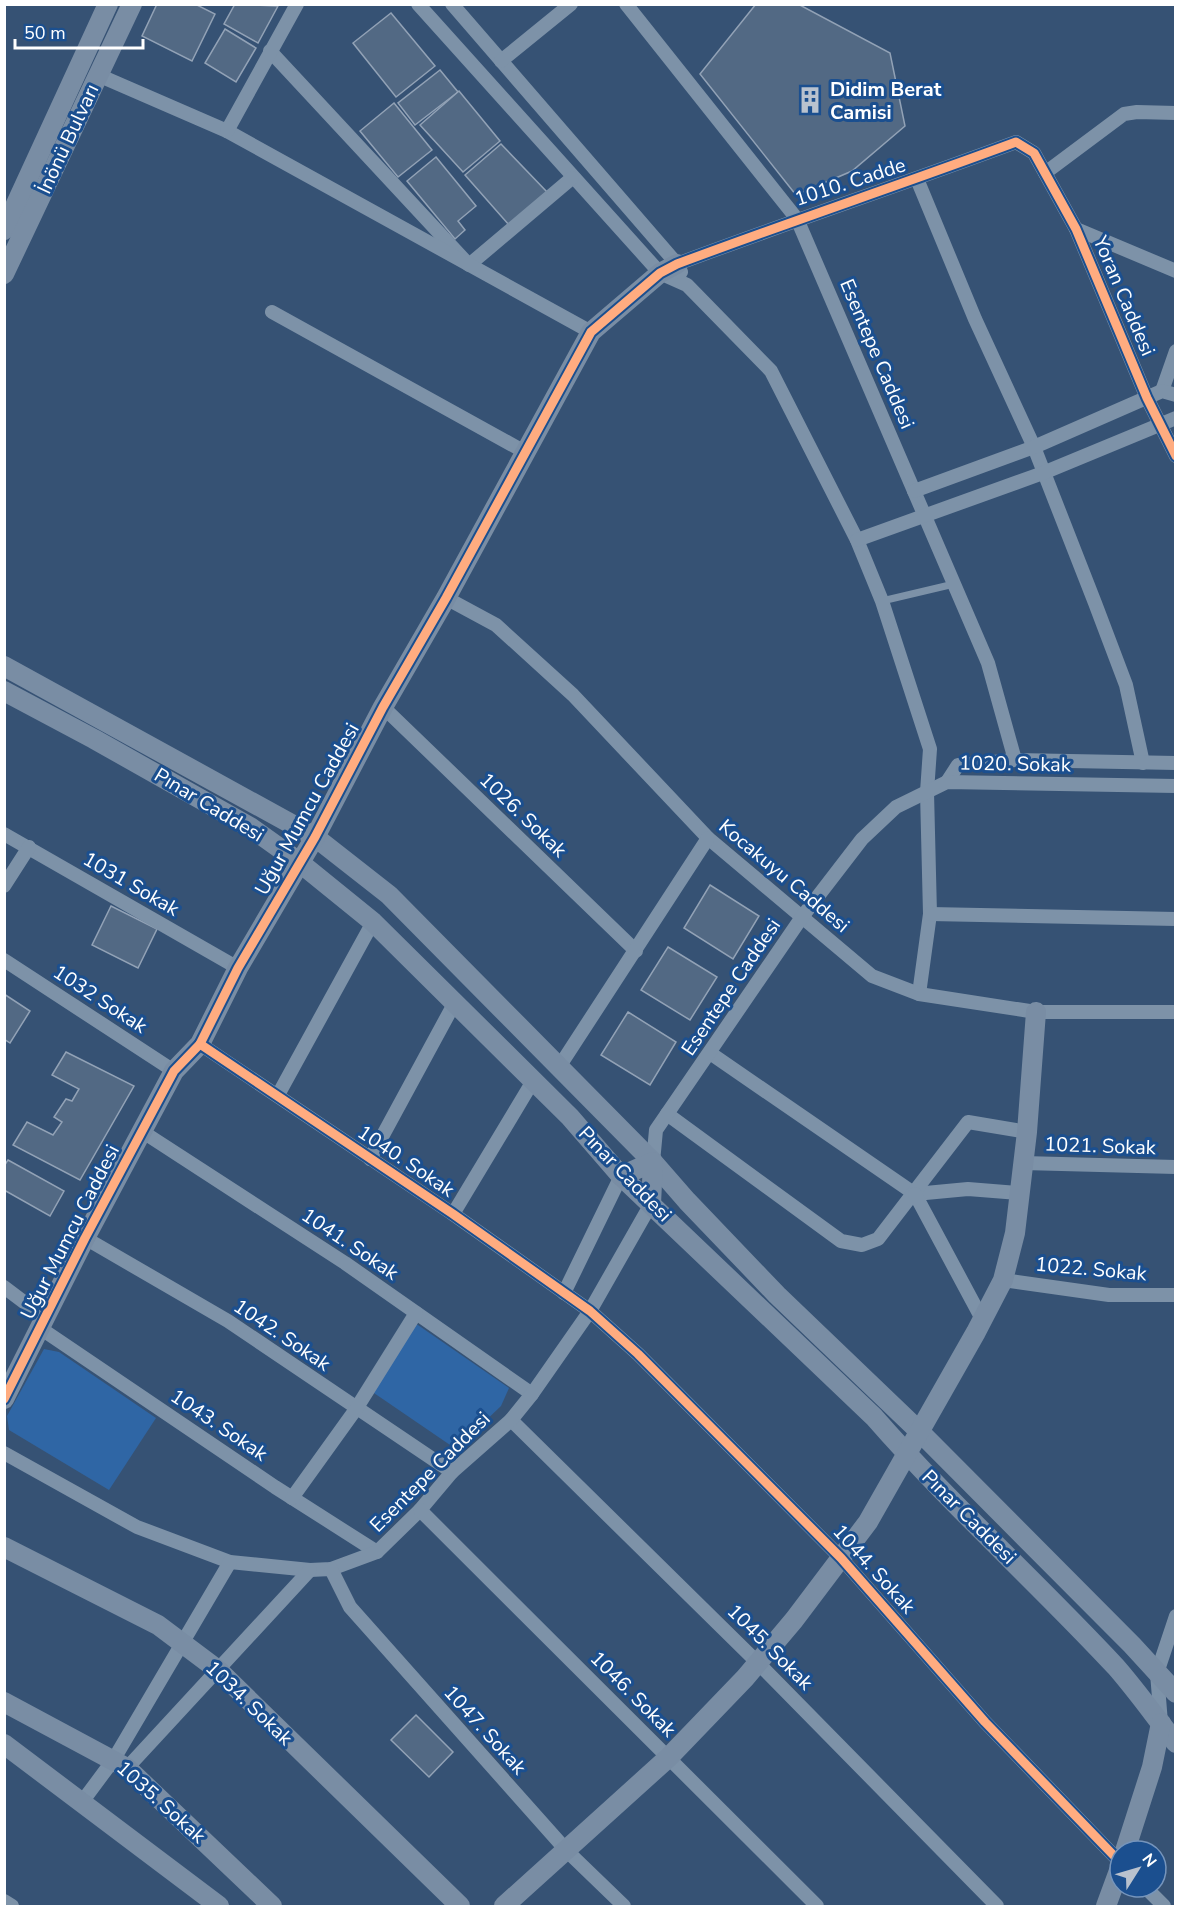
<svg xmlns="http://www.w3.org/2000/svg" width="1180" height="1911" font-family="'Nunito Sans',sans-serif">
<rect width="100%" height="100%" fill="#365274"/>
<g fill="#2f66a5">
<path d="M415 1323 509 1388 501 1406 480 1426 453 1447 371 1391Z"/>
<path d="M44 1349 59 1352 156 1418 109 1490 9 1430 7 1416Z"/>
</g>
<g fill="#526984" stroke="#92a2b6" stroke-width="1.5">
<path d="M157 4H195L215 14 192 61 142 36Z"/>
<path d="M235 4 278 6 258 43 224 24Z"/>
<path d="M756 4H798L890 53 905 126 852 171 796 195 700 74Z"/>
<path d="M391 13 435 66 396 97 353 43Z"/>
<path d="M225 29 256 48 236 82 205 63Z"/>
<path d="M440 70 458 92 415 125 398 103Z"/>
<path d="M459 91 500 141 463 172 420 125Z"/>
<path d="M394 103 432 150 398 177 360 131Z"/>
<path d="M501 144 547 192 509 225 465 175Z"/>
<path d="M436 157 476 206 458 221 465 230 455 239 407 181Z"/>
<path d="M710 885 759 916 733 959 684 928Z"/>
<path d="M111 906 157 929 138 968 92 945Z"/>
<path d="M668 947 717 977 690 1020 641 990Z"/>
<path d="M4 994 30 1011 10 1043 4 1039Z"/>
<path d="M628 1012 676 1042 650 1085 601 1055Z"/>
<path d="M66 1052 134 1086 80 1180 13 1145 27 1122 53 1135 62 1122 54 1117 66 1099 72 1101 79 1089 52 1075Z"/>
<path d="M8 1160 64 1191 50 1216 4 1190V1166Z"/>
<path d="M416 1715 453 1752 429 1777 391 1740Z"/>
</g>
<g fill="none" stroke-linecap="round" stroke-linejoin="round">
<path stroke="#7d92a8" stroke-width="7" d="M882 601 954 584"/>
<g stroke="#7d92a8" stroke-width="14">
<path d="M418 4 660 273 687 285 771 371 857 540 882 601 930 749 927 792 930 914 919 994"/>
<path d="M452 4 677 264 681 272"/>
<path d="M626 4 797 219 988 663 1015 760"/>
<path d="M270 51 469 265 572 178"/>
<path d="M501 61 571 4"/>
<path d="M98 75 227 131 591 332"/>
<path d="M227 131 297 4"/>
<path d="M1045 173 1124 114 1137 112 1176 113"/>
<path d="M917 179 975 319 1034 447 1095 603 1126 685 1143 763"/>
<path d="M1076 229 1176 271"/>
<path d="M677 264C789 222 903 184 1016 142L1034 153 1076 229 1147 398 1176 456"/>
<path d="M272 312 525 452"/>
<path d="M1162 391 1176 351"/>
<path d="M914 491 1034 447 1162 391 1176 395"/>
<path d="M857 540 1043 473 1176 418"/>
<path d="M446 598 496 625 573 695 708 838 872 976 919 994 1036 1012H1176"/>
<path d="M383 707 636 951"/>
<path d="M947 782 958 765 1015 760 1176 763"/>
<path d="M4 834 238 968"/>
<path d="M4 886 29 847"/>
<path d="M930 914 1176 919"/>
<path d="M4 960 174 1071"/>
<path d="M200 1044 453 1214 590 1311 638 1354 841 1558 985 1722 1120 1862"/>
<path d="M710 1053 915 1194 968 1189 1019 1193"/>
<path d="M559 1067 708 838"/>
<path d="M278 1095 373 922"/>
<path d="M667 1114 841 1241 862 1245 878 1239 968 1122 1027 1132"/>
<path d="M143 1132 345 1263 532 1394"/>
<path d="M370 1159 454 1004"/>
<path d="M653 1162 656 1130 802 917 862 839 896 807 947 782 1176 786"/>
<path d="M1023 1163 1176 1167"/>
<path d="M915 1194 982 1319"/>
<path d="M453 1214 533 1081"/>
<path d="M85 1238 228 1321 452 1472"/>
<path d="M1003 1280 1109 1295H1176"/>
<path d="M4 1287 45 1318"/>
<path d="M564 1293 621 1176"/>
<path d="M40 1328 275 1487 377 1552"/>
<path d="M511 1420 758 1663 997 1906"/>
<path d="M4 1453 137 1527 230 1562 310 1570 331 1569 377 1552 420 1510 452 1472 511 1420 532 1394 590 1311 651 1204"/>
<path d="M292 1498 356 1409 416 1313"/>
<path d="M420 1510 817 1906"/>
<path d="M331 1569 350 1607 567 1851 624 1906"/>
<path d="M1161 1723 1157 1673 1176 1616"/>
<path d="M127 1768 310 1570"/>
<path d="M82 1802 114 1759 230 1562"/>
<path d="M1145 1887 1164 1906"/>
<path d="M4 1901 12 1906"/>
</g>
<g stroke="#798da4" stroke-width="20">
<path d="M4 230 108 4"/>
<path d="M4 274 132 4"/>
<path d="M4 666 315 837 389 895 653 1162 687 1201 777 1295 920 1432 1132 1645 1176 1693"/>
<path d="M4 691 94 739 250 827 299 862 373 922 570 1117 621 1176 874 1417C950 1504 1037 1582 1116 1667 1137 1691 1156 1718 1176 1743"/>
<path d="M621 1176 653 1162 651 1204"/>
<path d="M4 1399 85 1238 174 1071 200 1044 238 968 315 837 383 707 446 598 591 332 660 273 677 264"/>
<path d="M4 1547 158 1625 218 1670 460 1906"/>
<path d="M4 1702 127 1768 272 1906"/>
<path d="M4 1744 219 1906"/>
<path d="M1125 1851 1152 1767 1161 1723"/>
<path d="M504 1906 669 1757 745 1678 794 1620 868 1522 976 1332 1003 1280 1015 1233 1027 1132 1036 1012"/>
<path d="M1106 1906 1120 1868"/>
</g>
<defs>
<g id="cycleway">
<path d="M200 1044 453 1214 590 1311 638 1354 841 1558 985 1722 1120 1862"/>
<path d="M4 1399 85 1238 174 1071 200 1044 238 968 315 837 383 707 446 598 591 332 660 273 677 264C789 222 903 184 1016 142L1034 153 1076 229 1147 398 1176 456"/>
</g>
</defs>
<use href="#cycleway" stroke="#1b4f8f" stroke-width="13"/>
<use href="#cycleway" stroke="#ffac80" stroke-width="9"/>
</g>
<defs>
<symbol id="building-bare" viewBox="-9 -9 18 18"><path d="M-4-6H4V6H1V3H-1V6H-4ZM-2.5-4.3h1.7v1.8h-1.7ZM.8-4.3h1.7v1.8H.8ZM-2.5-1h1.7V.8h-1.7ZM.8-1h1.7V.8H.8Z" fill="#b9c2ce" stroke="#1b4f8f" stroke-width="2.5" paint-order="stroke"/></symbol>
</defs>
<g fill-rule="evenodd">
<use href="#building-bare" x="791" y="81" width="38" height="38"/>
</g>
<g text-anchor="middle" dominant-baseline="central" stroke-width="6" stroke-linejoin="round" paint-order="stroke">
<g font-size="20" font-weight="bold" fill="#fff" stroke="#1b4f8f" text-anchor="start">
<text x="830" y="89">Didim Berat<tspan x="830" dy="23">Camisi</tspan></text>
</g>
<g font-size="20" fill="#fff" stroke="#1b4f8f">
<text transform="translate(68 139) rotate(-65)">İnönü Bulvarı</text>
<text transform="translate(850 182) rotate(-18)">1010. Cadde</text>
<text transform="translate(1124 296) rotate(67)">Yoran Caddesi</text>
<text transform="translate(877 354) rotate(67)">Esentepe Caddesi</text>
<text transform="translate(1015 764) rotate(1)">1020. Sokak</text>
<text transform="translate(209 805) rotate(31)">Pınar Caddesi</text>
<text transform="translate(307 809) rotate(-61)">Uğur Mumcu Caddesi</text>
<text transform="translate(523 815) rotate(44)">1026. Sokak</text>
<text transform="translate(784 876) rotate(40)">Kocakuyu Caddesi</text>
<text transform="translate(131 884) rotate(30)">1031 Sokak</text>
<text transform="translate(731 987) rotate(-56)">Esentepe Caddesi</text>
<text transform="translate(100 999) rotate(33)">1032 Sokak</text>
<text transform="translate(1100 1146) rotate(2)">1021. Sokak</text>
<text transform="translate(406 1161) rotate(34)">1040. Sokak</text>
<text transform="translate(625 1174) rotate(46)">Pınar Caddesi</text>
<text transform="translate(70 1232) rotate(-63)">Uğur Mumcu Caddesi</text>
<text transform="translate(350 1244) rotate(34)">1041. Sokak</text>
<text transform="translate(1091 1269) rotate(5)">1022. Sokak</text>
<text transform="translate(282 1335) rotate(34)">1042. Sokak</text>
<text transform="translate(219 1425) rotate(34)">1043. Sokak</text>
<text transform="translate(430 1472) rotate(-45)">Esentepe Caddesi</text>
<text transform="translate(969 1517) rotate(45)">Pınar Caddesi</text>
<text transform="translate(874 1569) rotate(48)">1044. Sokak</text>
<text transform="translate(770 1647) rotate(45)">1045. Sokak</text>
<text transform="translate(633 1694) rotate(45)">1046. Sokak</text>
<text transform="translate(249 1703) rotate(44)">1034. Sokak</text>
<text transform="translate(485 1730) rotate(48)">1047. Sokak</text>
<text transform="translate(161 1802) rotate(42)">1035. Sokak</text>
</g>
</g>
<rect width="1180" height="1911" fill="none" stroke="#ffffff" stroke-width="12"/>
<g transform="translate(1138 1869) rotate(53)"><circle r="28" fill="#1b4f8f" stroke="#7695bc" stroke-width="1.5"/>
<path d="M0-4.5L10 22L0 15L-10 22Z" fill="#b9c2ce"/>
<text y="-9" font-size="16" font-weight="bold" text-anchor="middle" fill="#ffffff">N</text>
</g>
<path d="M15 39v9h128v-9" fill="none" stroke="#ffffff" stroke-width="3"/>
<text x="24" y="39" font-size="18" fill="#ffffff" stroke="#1b4f8f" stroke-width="4.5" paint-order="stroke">50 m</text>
</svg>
